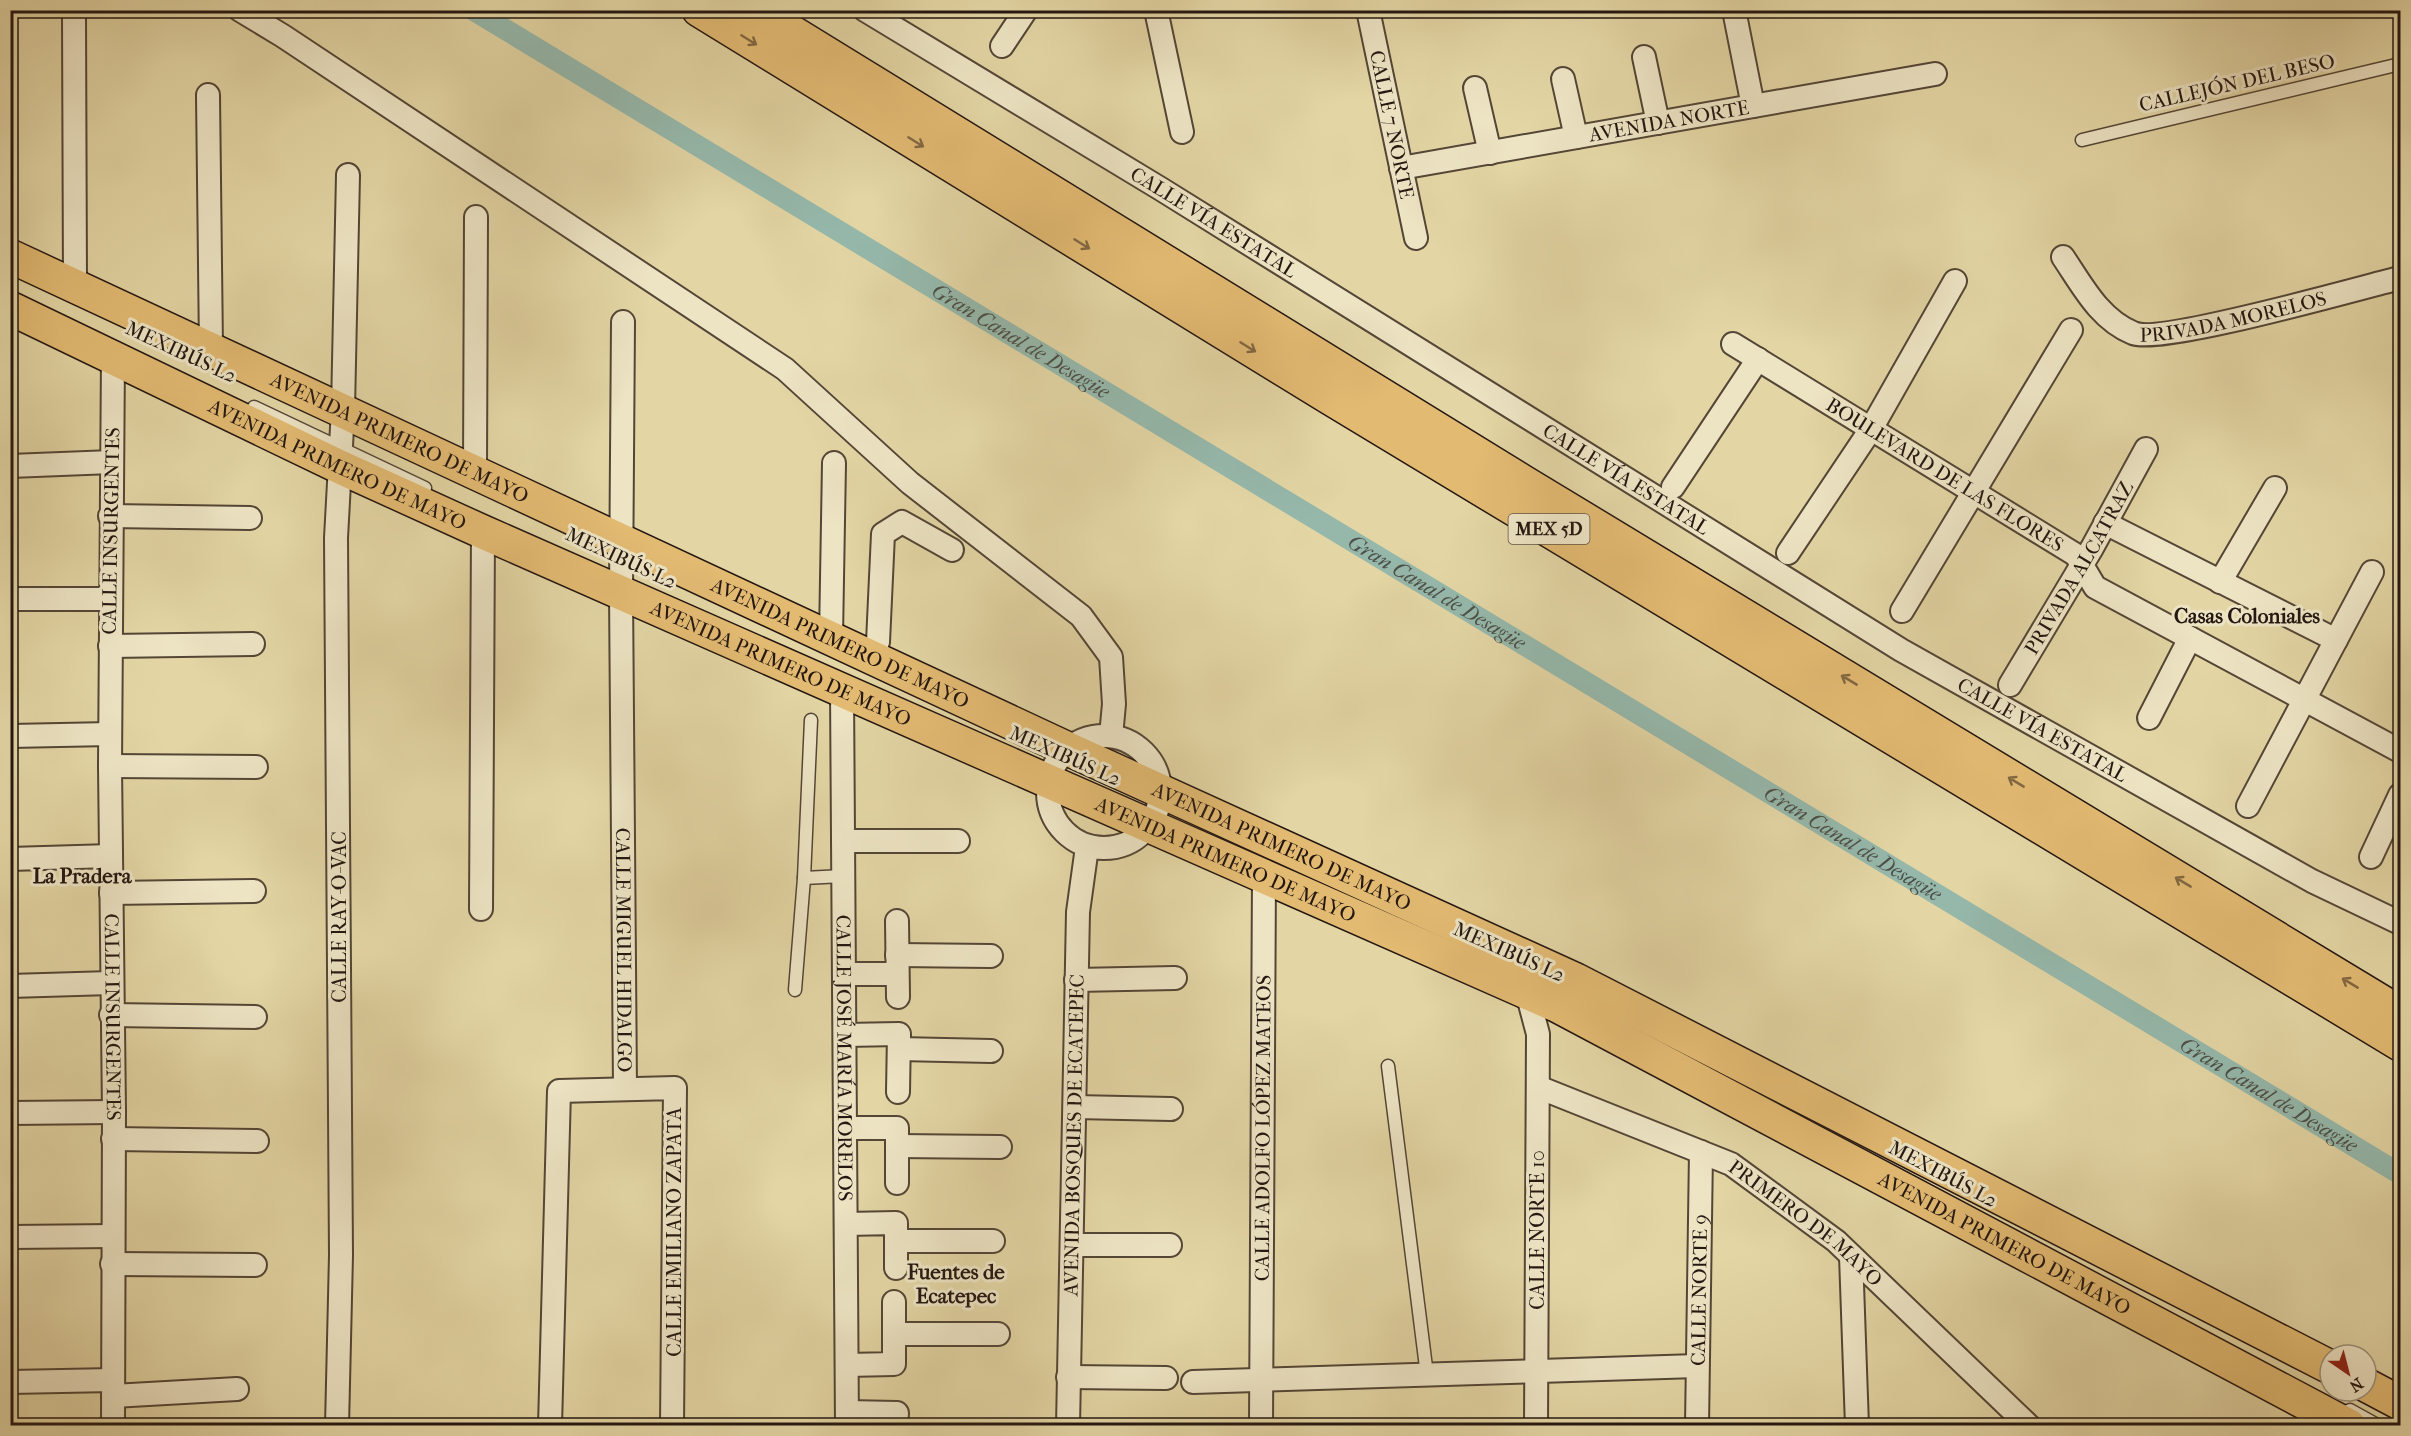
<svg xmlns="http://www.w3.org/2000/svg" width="2411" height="1436" font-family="'IM FELL French Canon',serif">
<rect width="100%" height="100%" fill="#e3d5a4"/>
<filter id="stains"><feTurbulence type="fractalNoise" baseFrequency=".00333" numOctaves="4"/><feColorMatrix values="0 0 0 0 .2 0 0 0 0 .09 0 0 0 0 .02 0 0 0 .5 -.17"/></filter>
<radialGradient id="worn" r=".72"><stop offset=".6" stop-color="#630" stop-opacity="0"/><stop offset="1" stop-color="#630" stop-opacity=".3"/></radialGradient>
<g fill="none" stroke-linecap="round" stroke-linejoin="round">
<path stroke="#95b8ab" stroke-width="21" id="s1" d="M473 10 2400 1174"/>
<defs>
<g id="lane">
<path d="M2082 140 2400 64"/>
<path d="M254 407 425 488"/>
<path d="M811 720 804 878 843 876"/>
<path d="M795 990 804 878"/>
<path d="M1388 1066 1427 1375"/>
<path d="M2350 1410 2379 1426"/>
</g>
<g id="street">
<path d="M240 10 283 36 785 369 910 483 1081 616 1111 657 1114 704 1111 736"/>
<path id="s2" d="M865 10 1161 189 1901 650 2312 881 2400 923"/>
<path d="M1156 10 1182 132"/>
<path id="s3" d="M1368 10 1416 238"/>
<path d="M1734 10 1753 106"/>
<path d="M74 15 75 285"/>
<path d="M1002 46 1026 10"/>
<path d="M1644 57 1658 123"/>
<path d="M1563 79 1576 137"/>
<path d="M1475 88 1490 153"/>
<path d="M208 95 211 348"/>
<path id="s4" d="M1401 168 1935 74"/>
<path id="s5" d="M2063 257C2082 285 2099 319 2133 333 2160 345 2359 288 2400 278"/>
<path id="s6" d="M623 322 621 592 625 1089"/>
<path id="s7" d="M1733 344 2076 555 2095 587 2400 751"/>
<path id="s8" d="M113 355 110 766 114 1112 113 1426"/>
<path d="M10 466 112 462"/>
<path d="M475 471 476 217"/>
<path d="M1673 487 1758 359"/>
<path d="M110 516 250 518"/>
<path d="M2105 523 2336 640"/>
<path d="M1788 553 1871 429 1955 281"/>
<path d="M2220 582 2275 488"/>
<path d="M10 599H111"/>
<path d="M1902 611 2071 330"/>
<path d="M831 637 834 463"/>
<path d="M110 646 253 644"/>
<path d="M872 656 878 642 883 534 902 522 952 550"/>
<path id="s9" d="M2010 685 2092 548 2146 449"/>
<path id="s10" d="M842 690 847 1426"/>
<path d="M2149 718 2190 638"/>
<circle cx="1104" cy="792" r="56"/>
<path d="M10 736 110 734"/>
<path d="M110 766 256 767"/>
<path d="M2248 806 2372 572"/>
<path d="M843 841H958"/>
<path d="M2371 857 2400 795"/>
<path d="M10 859 111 856"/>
<path d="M111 893 254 891"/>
<path d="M481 909 483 532"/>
<path d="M897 921 898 997"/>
<path d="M897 955 991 956"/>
<path d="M844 974H897"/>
<path d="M1076 980 1175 978"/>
<path d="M1525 985 1538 1034 1536 1426"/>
<path d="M10 986 111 983"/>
<path d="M111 1015 255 1017"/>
<path d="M845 1035 899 1034 898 1092"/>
<path d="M899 1049 991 1051"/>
<path id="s11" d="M1538 1087 1731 1164 1836 1241 2029 1426"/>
<path d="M1075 1107 1171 1109"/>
<path d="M10 1113 114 1112"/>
<path d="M845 1128H897V1183"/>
<path d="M113 1139 257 1141"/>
<path d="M897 1146 1000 1147"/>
<path d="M846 1224 896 1223V1268"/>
<path d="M10 1237 113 1236"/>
<path d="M896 1241H993"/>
<path d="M1072 1245H1170"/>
<path d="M1851 1256 1857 1426"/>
<path d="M112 1264 255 1265"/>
<path d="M894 1334H998"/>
<path d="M847 1365 894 1364V1302"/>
<path d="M1068 1377 1166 1378"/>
<path d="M10 1382 113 1380"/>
<path d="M1193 1382 1697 1366"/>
<path d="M113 1396 237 1389"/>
<path d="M847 1412 897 1413 896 1426"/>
<path d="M337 1426 341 1255 336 538 343 409 348 175"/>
<path d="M550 1426 559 1091 675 1088 672 1426"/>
<path id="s12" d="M1068 1426 1078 912 1087 847"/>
<path id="s13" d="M1261 1426 1264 875"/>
<path id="s14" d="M1697 1426 1701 1152"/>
</g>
<g id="highway">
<path d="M699 10 1330 398 2400 1044"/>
<path d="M756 10 1525 483 2400 1013"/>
<path id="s15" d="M10 256 1068 749 1576 980 2330 1367"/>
<path id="s16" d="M10 308 340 467 483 532 1558 1006 2349 1426"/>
<path d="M2366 1385 2400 1403"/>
</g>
</defs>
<use href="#lane" stroke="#544636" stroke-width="15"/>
<use href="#street" stroke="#544636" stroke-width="26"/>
<use href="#highway" stroke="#241711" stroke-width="36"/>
<use href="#lane" stroke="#ede4c4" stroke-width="12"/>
<use href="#street" stroke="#ede4c4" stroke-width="22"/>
<use href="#highway" stroke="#e2ba72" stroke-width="33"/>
</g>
<defs><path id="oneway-shaft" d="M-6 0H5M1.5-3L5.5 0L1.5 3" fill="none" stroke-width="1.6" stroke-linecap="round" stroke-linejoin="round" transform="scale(1.5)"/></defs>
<g stroke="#836842">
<use href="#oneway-shaft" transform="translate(749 40) rotate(32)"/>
<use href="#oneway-shaft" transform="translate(916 142) rotate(32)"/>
<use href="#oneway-shaft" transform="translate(1082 244) rotate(32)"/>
<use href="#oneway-shaft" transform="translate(1248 347) rotate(32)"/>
<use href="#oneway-shaft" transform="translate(1849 680) rotate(-149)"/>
<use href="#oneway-shaft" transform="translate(2016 782) rotate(-149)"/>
<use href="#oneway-shaft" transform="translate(2183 882) rotate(-149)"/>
<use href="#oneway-shaft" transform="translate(2350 983) rotate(-149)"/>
</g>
<g text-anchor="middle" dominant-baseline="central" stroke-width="6" stroke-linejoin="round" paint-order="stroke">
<rect fill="#ede4c4" stroke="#605447" stroke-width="1.5" x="1508.5" y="514" width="81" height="30" rx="4.5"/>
<g font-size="18" font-weight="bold" fill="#241711">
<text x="1549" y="529">MEX 5D</text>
</g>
<g font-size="20" fill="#241711" stroke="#ede4c4">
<text transform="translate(2237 83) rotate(-13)">CALLEJÓN DEL BESO</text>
<text stroke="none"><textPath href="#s4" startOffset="272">AVENIDA NORTE</textPath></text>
<text stroke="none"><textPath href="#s3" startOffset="117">CALLE 7 NORTE</textPath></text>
<text stroke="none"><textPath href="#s2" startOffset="408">CALLE VÍA ESTATAL</textPath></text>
<text stroke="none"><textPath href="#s5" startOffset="207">PRIVADA MORELOS</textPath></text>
<text transform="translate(181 352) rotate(25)">MEXIBÚS L2</text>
<text stroke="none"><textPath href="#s15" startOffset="430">AVENIDA PRIMERO DE MAYO</textPath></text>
<text stroke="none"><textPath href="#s16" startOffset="363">AVENIDA PRIMERO DE MAYO</textPath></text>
<text stroke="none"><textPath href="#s7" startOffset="249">BOULEVARD DE LAS FLORES</textPath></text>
<text stroke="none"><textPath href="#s2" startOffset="894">CALLE VÍA ESTATAL</textPath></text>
<text transform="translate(111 531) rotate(-89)">CALLE INSURGENTES</text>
<text transform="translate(621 558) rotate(25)">MEXIBÚS L2</text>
<text stroke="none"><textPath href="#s9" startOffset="136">PRIVADA ALCATRAZ</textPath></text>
<text stroke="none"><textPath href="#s15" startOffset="916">AVENIDA PRIMERO DE MAYO</textPath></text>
<text stroke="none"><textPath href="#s16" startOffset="849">AVENIDA PRIMERO DE MAYO</textPath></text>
<text stroke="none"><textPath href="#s2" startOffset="1380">CALLE VÍA ESTATAL</textPath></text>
<text transform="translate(1065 756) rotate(24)">MEXIBÚS L2</text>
<text stroke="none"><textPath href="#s15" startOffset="1402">AVENIDA PRIMERO DE MAYO</textPath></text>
<text stroke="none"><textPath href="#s16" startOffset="1335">AVENIDA PRIMERO DE MAYO</textPath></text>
<text transform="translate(339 917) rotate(-90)">CALLE RAY-O-VAC</text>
<text stroke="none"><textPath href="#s6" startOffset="628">CALLE MIGUEL HIDALGO</textPath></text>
<text transform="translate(1509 952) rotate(24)">MEXIBÚS L2</text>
<text stroke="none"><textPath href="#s8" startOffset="662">CALLE INSURGENTES</textPath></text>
<text stroke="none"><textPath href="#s10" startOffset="368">CALLE JOSÉ MARÍA MORELOS</textPath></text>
<text stroke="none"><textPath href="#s13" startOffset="298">CALLE ADOLFO LÓPEZ MATEOS</textPath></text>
<text stroke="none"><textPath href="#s12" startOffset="291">AVENIDA BOSQUES DE ECATEPEC</textPath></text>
<text transform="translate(1943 1174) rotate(28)">MEXIBÚS L2</text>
<text stroke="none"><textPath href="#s11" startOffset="303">PRIMERO DE MAYO</textPath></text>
<text transform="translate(1537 1230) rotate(-90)">CALLE NORTE 10</text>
<text transform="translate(674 1232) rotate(-90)">CALLE EMILIANO ZAPATA</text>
<text stroke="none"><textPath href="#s16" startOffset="2204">AVENIDA PRIMERO DE MAYO</textPath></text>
<text stroke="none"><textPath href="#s14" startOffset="136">CALLE NORTE 9</textPath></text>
</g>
<g font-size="21" font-style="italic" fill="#4c4f47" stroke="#ede4c4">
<text stroke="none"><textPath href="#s1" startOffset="640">Gran Canal de Desagüe</textPath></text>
<text stroke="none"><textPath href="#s1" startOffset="1126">Gran Canal de Desagüe</textPath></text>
<text stroke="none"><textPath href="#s1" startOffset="1612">Gran Canal de Desagüe</textPath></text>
<text stroke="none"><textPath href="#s1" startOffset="2098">Gran Canal de Desagüe</textPath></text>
</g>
<g font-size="21" font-weight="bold" fill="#241711" stroke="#ede4c4">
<text x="2247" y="616">Casas Coloniales</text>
<text x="82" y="876">La Pradera</text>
<text x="956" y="1272">Fuentes de<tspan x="956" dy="24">Ecatepec</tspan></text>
</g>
</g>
<rect width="2411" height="1436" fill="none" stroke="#e3d5a4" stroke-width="36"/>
<rect x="12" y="12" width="2387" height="1412" fill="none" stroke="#241711" stroke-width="3"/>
<rect x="18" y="18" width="2375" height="1400" fill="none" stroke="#241711" stroke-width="1.5"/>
<g transform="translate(2348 1373) rotate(145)"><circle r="28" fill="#ede4c4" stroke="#9d927c" stroke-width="1.5"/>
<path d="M0-4.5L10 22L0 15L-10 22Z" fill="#8f2418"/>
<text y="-9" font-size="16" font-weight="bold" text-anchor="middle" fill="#241711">N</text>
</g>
<rect width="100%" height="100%" filter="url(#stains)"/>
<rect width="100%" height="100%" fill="url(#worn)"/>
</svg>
